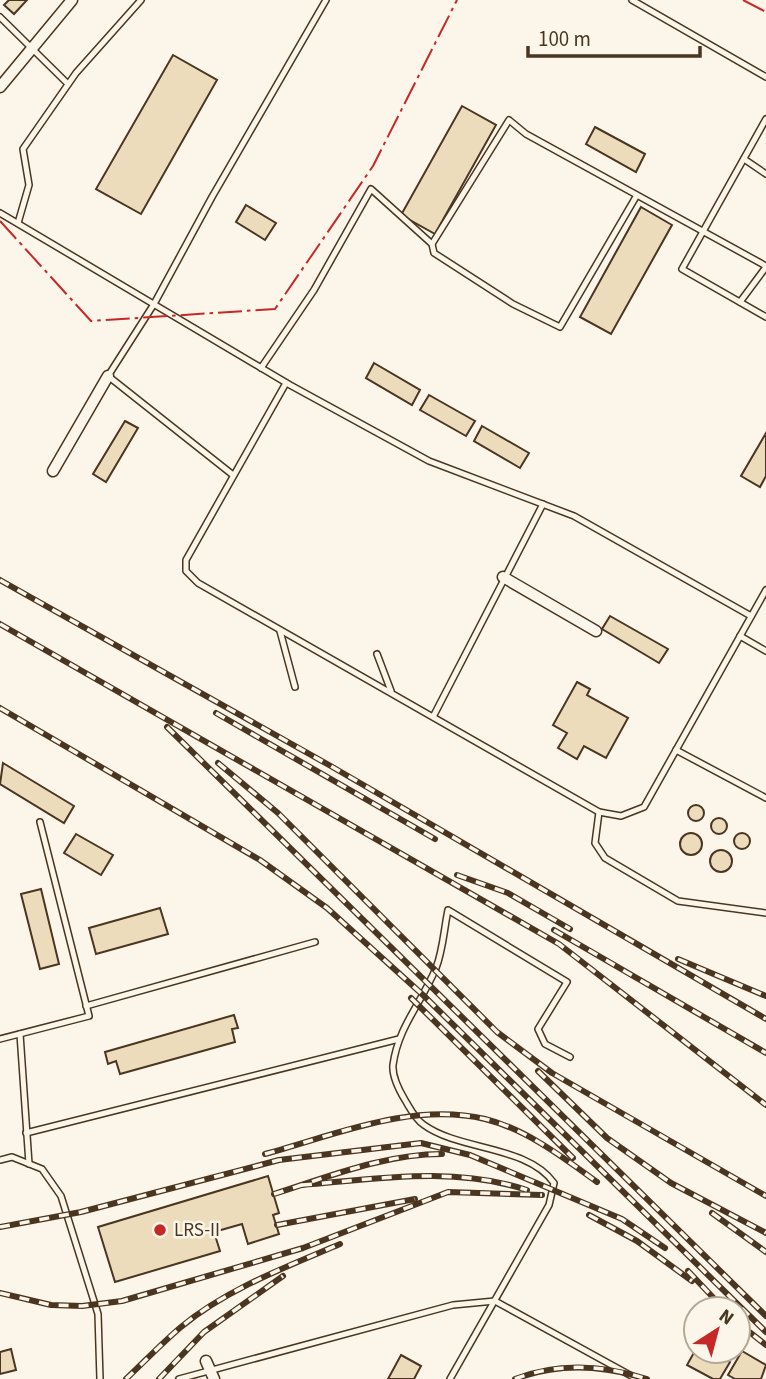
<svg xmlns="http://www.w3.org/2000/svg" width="766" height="1379" font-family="'Source Sans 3',sans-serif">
<rect width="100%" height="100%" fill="#fbf6e9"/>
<g fill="#ecdcbc" stroke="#4a3520" stroke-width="2">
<path d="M9 0H27L14 14 4 5Z"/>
<path d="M173 55 217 80 141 214 96 189Z"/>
<path d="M462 106 496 125 435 234 401 215Z"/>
<path d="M595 127 645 154 636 172 586 144Z"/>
<path d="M246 205 276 223 265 240 236 222Z"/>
<path d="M641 207 672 225 611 334 580 317Z"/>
<path d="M374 363 420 390 412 405 366 378Z"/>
<path d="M429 395 475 421 466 436 420 410Z"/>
<path d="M125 421 138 428 106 482 93 474Z"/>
<path d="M482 426 529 453 520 468 474 441Z"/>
<path d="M766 433V476L760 487 741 476Z"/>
<path d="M610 616 668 649 659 663 602 629Z"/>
<path d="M577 682 590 689 587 695 628 718 606 758 584 746 577 759 558 748 567 733 553 725Z"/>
<path d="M3 763 74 806 64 823 0 784Z"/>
<circle cx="696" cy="813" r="8"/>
<circle cx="719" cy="826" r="8"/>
<circle cx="742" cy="841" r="8"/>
<circle cx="691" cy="844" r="11"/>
<path d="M76 834 113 855 101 875 64 853Z"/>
<circle cx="721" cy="861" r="11"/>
<path d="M41 889 59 964 40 969 21 894Z"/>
<path d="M160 908 168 934 96 954 89 928Z"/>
<path d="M234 1015 238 1028 232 1029 235 1042 120 1074 116 1061 108 1064 105 1052Z"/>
<path d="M268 1176 279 1213 273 1215 279 1234 248 1244 242 1224 214 1232 220 1251 115 1282 98 1227Z"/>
<path d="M11 1349 16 1370 0 1374V1352Z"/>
<path d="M696 1349 711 1351 730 1362 720 1379H713L687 1365Z"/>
<path d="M742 1351 766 1365 761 1379H735L728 1375Z"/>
<path d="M401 1355 421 1366 414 1379H388Z"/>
</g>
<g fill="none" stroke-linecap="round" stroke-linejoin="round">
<defs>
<g id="service">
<path d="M632 0 766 77"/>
<path d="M0 17 68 84"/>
<path d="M766 119 682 269 766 317"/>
<path d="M744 159 766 174"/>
<path d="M637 195 560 327 513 304 434 253 432 244 509 120 526 134 766 266"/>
<path d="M0 213 290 385 429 461 574 516 751 616"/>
<path d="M18 223 29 185 23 149 76 73 141 0"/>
<path d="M740 302 766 267"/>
<path d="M261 368 314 290 371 189 432 244"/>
<path d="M286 383 186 560V571L198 583 599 812 621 816 644 807 766 590"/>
<path d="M233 475 108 376 154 304 212 197 326 0"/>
<path d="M280 631 295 687"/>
<path d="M740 636 766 651"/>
<path d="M377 654 391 691"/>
<path d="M434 715 543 504"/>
<path d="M676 750 766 798"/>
<path d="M599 812 595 843 605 858 678 901 766 913"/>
<path d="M86 1006 315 942"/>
<path d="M20 1034 29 1164"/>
<path d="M0 1039 89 1016 40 822"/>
<path d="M26 1133 399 1039"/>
<path d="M0 1160 12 1157 42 1169 61 1196 98 1314 100 1379"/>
<path d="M179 1379 453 1305 495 1301 637 1379"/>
<path d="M450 1379 549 1205 554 1183C527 1145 460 1151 424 1125 415 1119 410 1108 405 1100 399 1090 392 1076 393 1065 398 1027 422 1002 436 968 443 950 444 929 448 910L567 982 538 1029 545 1044 570 1057"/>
</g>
<g id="minor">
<path d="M0 87 72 0"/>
<path d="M53 471 108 376"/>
<path d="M503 577 596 631"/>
<path d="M206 1361 214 1379"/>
</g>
</defs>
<use href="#service" stroke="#4a3520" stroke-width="8"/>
<use href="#minor" stroke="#4a3520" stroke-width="13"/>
<use href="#service" stroke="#fbf6e9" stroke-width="5"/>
<use href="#minor" stroke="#fbf6e9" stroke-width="10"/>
<defs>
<g id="rail">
<path d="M0 580 329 765 766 1019"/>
<path d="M0 624 559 944 766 1105"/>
<path d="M0 708 260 860 327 908 423 995 766 1332"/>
<path d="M216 713 435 839"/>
<path d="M167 727 766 1316"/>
<path d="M218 763 278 813 497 1032 552 1073 766 1196"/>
<path d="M457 875 508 893 570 929"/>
<path d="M554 930 766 1053"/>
<path d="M678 959 766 996"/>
<path d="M411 998 573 1158"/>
<path d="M538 1071 607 1138 671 1183 766 1233"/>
<path d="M265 1154C335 1135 411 1102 485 1119 526 1129 564 1158 597 1182"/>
<path d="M302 1185C377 1179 454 1166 527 1190"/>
<path d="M274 1194C328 1177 384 1154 442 1154"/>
<path d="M712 1213 766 1252"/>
<path d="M589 1215 637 1241 692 1281"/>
<path d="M277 1225 415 1199"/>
<path d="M0 1227 81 1212 279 1160 421 1143 470 1155 622 1219 665 1248"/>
<path d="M688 1271 724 1309"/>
<path d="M0 1293 51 1305 82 1306 122 1301 303 1248 448 1192 542 1195"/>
<path d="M738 1323 766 1345"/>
<path d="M126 1379C144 1362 162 1343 181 1327 227 1289 286 1267 340 1244"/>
<path d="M159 1379 204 1332 283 1276"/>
<path d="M515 1379C559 1362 603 1365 647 1379"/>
</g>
</defs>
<use href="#rail" stroke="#4a3520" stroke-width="6"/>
<use href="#rail" stroke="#fbf6e9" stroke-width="3.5" stroke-dasharray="10" stroke-linecap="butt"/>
<g stroke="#c62828" stroke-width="2" stroke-dasharray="24 5 3.5 5" stroke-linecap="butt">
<path d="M743 0 766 12"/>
<path d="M0 221 91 321 275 309 373 166 457 0"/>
</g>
</g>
<circle fill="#c62828" stroke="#fbf6e9" stroke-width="2.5" cx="160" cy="1230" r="7"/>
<g text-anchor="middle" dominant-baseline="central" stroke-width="5" stroke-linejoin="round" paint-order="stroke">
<g font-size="19" fill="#4a3520" stroke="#fbf6e9" text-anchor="start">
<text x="174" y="1230">LRS-II</text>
</g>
</g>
<g transform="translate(717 1330) rotate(36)"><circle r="33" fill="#fbf6e9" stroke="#b4a999" stroke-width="2"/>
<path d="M0-5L12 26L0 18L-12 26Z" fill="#c62828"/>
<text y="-10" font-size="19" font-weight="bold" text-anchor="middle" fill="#4a3520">N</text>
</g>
<path d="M528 46v10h172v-10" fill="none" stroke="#4a3520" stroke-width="3.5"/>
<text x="538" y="46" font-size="21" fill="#4a3520" stroke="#fbf6e9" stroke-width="5" paint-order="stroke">100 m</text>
</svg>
